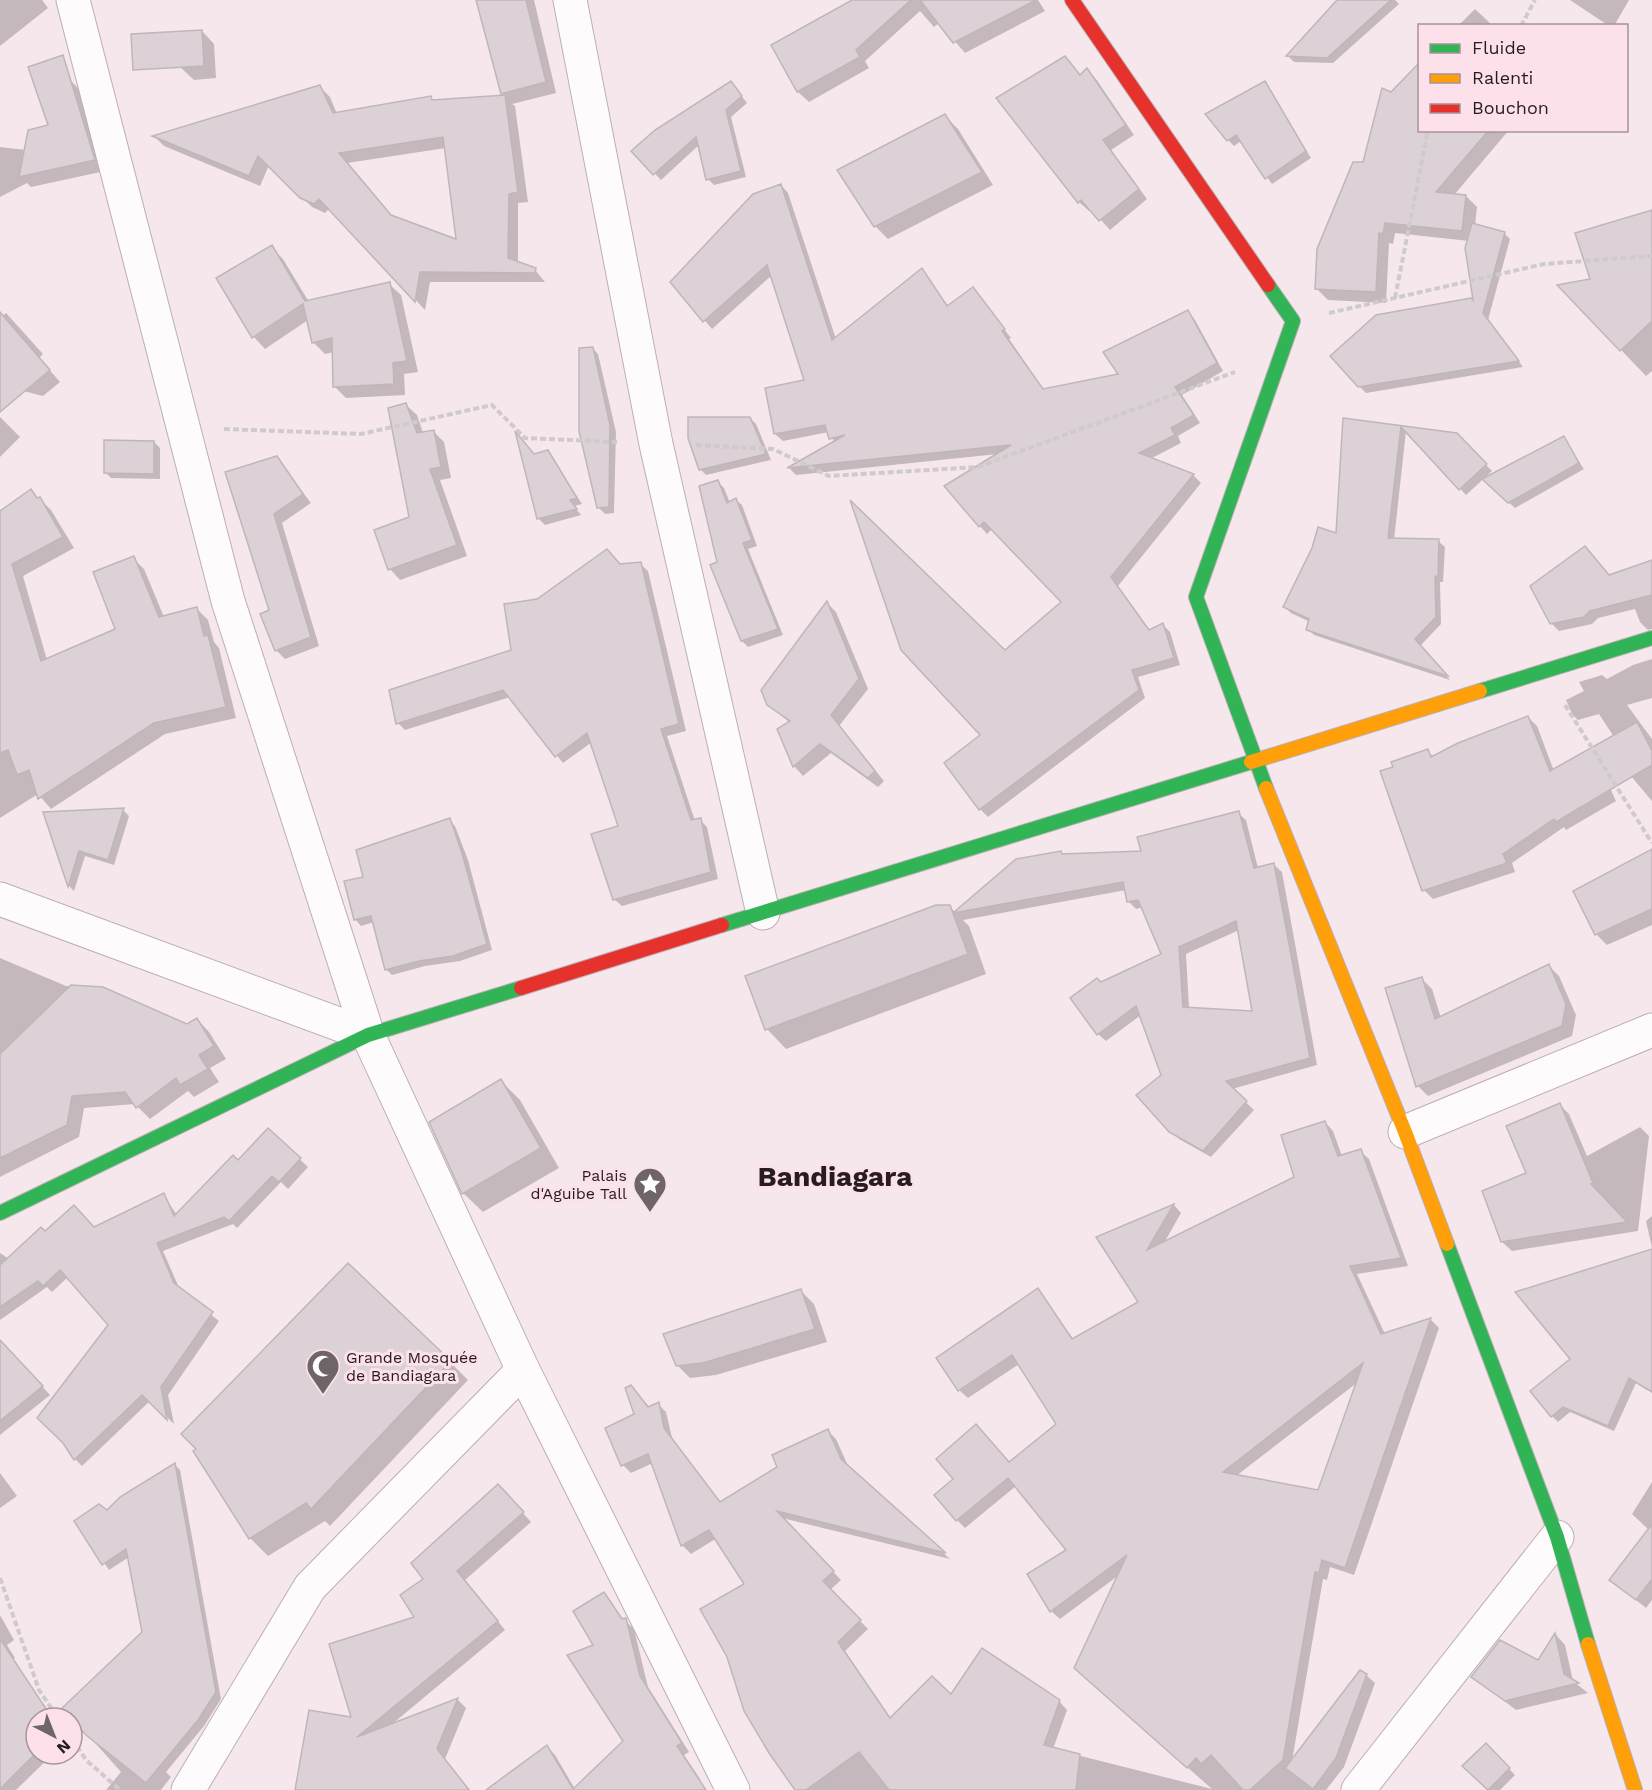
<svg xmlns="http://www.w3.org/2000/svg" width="1652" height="1790" font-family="'Work Sans',sans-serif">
<rect width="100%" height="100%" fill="#f6e7ec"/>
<g fill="#0003" fill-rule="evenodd">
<path d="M0 0H42L48 8 0 46Z"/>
<path d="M478 0H534L556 93 512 104 515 106 528 202 518 203V263L535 270 545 282H430L425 310 330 208 325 213 312 207 269 165 260 186 164 146 155 137 320 87 330 97 337 114 431 98 434 101 506 96 503 93ZM446 148 458 241 393 217 347 163Z"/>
<path d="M855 0H1038L1045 11 965 53 939 23 934 27 920 11 865 61 869 68 809 102 798 92 773 46Z"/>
<path d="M1339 0H1395L1399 4 1333 63 1294 62 1288 56Z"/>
<path d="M1570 0H1629L1614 26H1609Z"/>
<path d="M1475 9 1493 26H1458Z"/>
<path d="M202 31 214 44 216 78 194 80 180 67Z"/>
<path d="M1065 58 1081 75 1087 70 1096 79 1134 135 1111 150 1147 199 1110 230 1091 209 1089 211 1079 202 998 98Z"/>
<path d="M1420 65V130H1509L1454 195 1466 196 1477 207 1475 226 1504 233 1510 239 1488 320 1523 367 1366 393 1359 386 1475 303 1469 241 1395 233 1393 244 1389 243 1386 303 1328 300 1317 289 1391 94Z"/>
<path d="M71 81 82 92 105 171 31 187 27 183 0 197V147L26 150 50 126Z"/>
<path d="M1264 82 1311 158 1272 184 1241 141 1234 146 1228 140Z"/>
<path d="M736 89 747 103 731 117 746 177 714 185 708 179 699 145 661 180 633 151Z"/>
<path d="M945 116 958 129 993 185 888 239 875 226Z"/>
<path d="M781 185 788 193 836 339 922 270 949 307 973 289 1011 338 1009 339 1044 390 1120 375 1188 312 1195 320 1223 371 1182 395 1200 423 1178 436 1181 443 1150 459 1193 475 1201 483 1118 586 1150 631 1163 625 1170 632 1180 665 1138 677 1145 698 988 817 980 809 982 736 1005 652 1063 602 992 529 987 534 980 526 998 454 796 475 790 469 835 443 829 432 783 441 775 434 806 381 772 275 712 329 672 282Z"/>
<path d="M1652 211V371L1646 376 1560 286 1592 280Z"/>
<path d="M271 247 283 259 309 302 389 284 401 295 418 372 404 374 405 395 346 398 335 387 334 352 325 354 313 342 308 320 265 349 254 337 218 279Z"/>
<path d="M6 313 43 354 39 358 60 382 43 396 0 385V318Z"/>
<path d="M592 348 598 354 616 432 614 513 605 514 598 507Z"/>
<path d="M406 405 417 415 423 433 433 431 444 442 451 478 440 480 467 556 400 580 390 569 411 518Z"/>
<path d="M0 417 20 437 0 457Z"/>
<path d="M750 418 756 424 771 460 706 475 700 469Z"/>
<path d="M1344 420 1456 435 1492 471 1466 495 1406 431 1394 540 1438 541 1445 547 1443 582H1440L1441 624 1420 646 1450 680 1314 635 1308 629 1310 622 1291 613 1285 607 1337 535Z"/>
<path d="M1563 438 1584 469 1515 508 1484 480Z"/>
<path d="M154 442 160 448V479L111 478 105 472Z"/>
<path d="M548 452 582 504 574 506 581 515 545 525 539 519 534 455Z"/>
<path d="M276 457 311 503 282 523 319 646 285 659 276 650 271 611 226 473Z"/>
<path d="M718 482 724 488 730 503 736 500 742 505 757 546 748 549 783 635 748 647 742 641 719 563Z"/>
<path d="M31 491 51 510 74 548 23 576 47 660 117 630 133 558 144 569 164 617 197 609 208 620 214 642 219 648 236 718 165 734 51 809 38 794 0 818V512Z"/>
<path d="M1652 561V629L1648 630 1640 622 1635 609 1598 618 1592 624 1559 631 1551 623 1610 577Z"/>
<path d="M640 564 648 571 686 731 667 736 695 821 700 820 707 827 718 879 622 906 614 899 620 827 592 742 563 763 510 697 405 730 398 723 513 651 537 600 621 566Z"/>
<path d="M827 603 836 612 868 689 839 726 884 781 878 787 831 753 803 776 794 766 779 729 790 723 768 704Z"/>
<path d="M1652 659V698L1627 705 1652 739V801L1603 743 1614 737 1599 714 1578 720 1572 714 1566 700 1584 691 1579 682 1602 675 1607 679 1633 665Z"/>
<path d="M1528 717 1537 726 1554 771 1597 760 1616 801 1566 830 1564 827 1512 863 1515 872 1433 899 1424 890 1395 768 1427 751 1434 757Z"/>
<path d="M123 810 129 816 114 865 85 856 74 891 69 886 45 813Z"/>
<path d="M1238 813 1246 820 1258 868 1274 865 1282 872 1317 1065 1232 1089 1254 1110 1211 1157 1179 1139 1170 1131 1162 1075 1141 1015 1106 1041 1098 1034 1101 984 1163 955 1143 907 1136 909 1128 901 1126 890 963 920 969 926 986 974 786 1049 767 1029 949 906 956 913 1017 861 1063 855 1143 852ZM1239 930 1254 1013 1189 1008 1186 954Z"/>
<path d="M449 820 455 826 468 860 492 950 460 961 425 966 392 975 386 969 374 922 361 926 355 919 365 878Z"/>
<path d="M1652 878V925L1607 945 1596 934Z"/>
<path d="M0 958 66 986 103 988 187 1025 197 1019 209 1032 226 1059 210 1068 219 1082 194 1097 188 1091 150 1119 135 1104 84 1108 79 1137 0 1177Z"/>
<path d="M1549 966 1559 976 1576 1015 1572 1036 1428 1096 1418 1086 1422 979 1432 989 1441 1018Z"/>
<path d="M501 1081 520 1100 559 1168 483 1212 463 1193Z"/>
<path d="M1560 1105 1569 1114 1587 1156 1640 1127 1649 1136 1638 1231 1512 1251 1502 1242 1528 1174Z"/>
<path d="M1325 1122 1333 1131 1342 1156 1360 1151 1369 1159 1408 1266 1357 1274 1385 1334 1431 1320 1439 1328 1354 1575 1330 1567 1327 1580 1323 1579 1292 1761 1366 1675 1375 1683 1344 1767 1326 1790H797L747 1585 717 1538 691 1554 683 1546 653 1463 631 1473 623 1465 636 1415 631 1386 650 1408 658 1404 666 1412 672 1438 721 1503 779 1468 827 1430 836 1439 849 1468 950 1559 782 1518 841 1580 830 1590 868 1629 845 1651 891 1719 951 1697 1059 1701 1067 1710 1053 1749 1212 1789 1084 1676 1119 1575 1060 1619 1051 1611 1068 1550 1016 1486 965 1528 957 1520 1010 1463 1058 1424 1019 1364 968 1398 959 1390 1038 1290 1074 1340 1140 1303 1098 1238 1174 1205 1181 1213 1164 1243 1296 1178ZM1358 1382 1319 1492 1236 1476Z"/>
<path d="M268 1130 308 1167 288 1189 281 1182 237 1228 233 1224 163 1251 180 1290 219 1321 168 1395 174 1424 150 1401 82 1466 75 1459 110 1325 68 1277 52 1292 47 1287 0 1320V1253L9 1259 45 1233 94 1228 163 1195 177 1215 238 1162Z"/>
<path d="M1652 1216V1248L1646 1221Z"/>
<path d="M1652 1251V1382L1647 1390 1636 1383 1614 1431 1570 1412 1558 1422 1552 1416 1572 1359Z"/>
<path d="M801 1291 814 1304 827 1342 716 1375 690 1378 677 1365Z"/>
<path d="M0 1341 50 1395 0 1435Z"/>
<path d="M450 1362 468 1380 330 1526 325 1521 268 1556 250 1538Z"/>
<path d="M175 1465 180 1470 221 1699 204 1726 166 1772 171 1777 161 1790H106L121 1772 64 1708 144 1633 129 1557 109 1570 76 1522 107 1512Z"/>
<path d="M0 1473 17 1496 0 1508Z"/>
<path d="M1652 1482V1600L1646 1608 1611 1580 1649 1530 1632 1514Z"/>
<path d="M507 1495 531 1522 465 1580 505 1630 391 1725 458 1700 466 1708 445 1759 470 1790H297L353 1719 417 1618 425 1579Z"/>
<path d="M604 1594 624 1620 634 1629 648 1687 689 1752 684 1755 700 1779 688 1790H489L546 1746 555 1755 575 1789 625 1741 596 1646Z"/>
<path d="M0 1615 14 1640 7 1645 15 1658 0 1665Z"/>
<path d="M1556 1635 1565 1645 1573 1681 1588 1693 1516 1710 1473 1677 1539 1662Z"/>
<path d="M28 1683 54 1718H36V1754H53L16 1790H0V1701Z"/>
<path d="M1486 1745 1515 1775 1500 1790H1487L1464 1766Z"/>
</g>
<g fill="#dbd1d6" stroke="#bfb6ba" stroke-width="1.5" fill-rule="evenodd">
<path d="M476 0H526L546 82 501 94Z"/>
<path d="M852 0H911L856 50 860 57 797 92 771 45Z"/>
<path d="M920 0H1036L953 43Z"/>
<path d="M1337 0H1391L1327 58 1286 56Z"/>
<path d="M202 30 204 66 133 70 131 34Z"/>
<path d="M63 55 95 160 19 177 28 130 48 125 28 67Z"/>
<path d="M1065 56 1080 75 1087 68 1126 125 1103 140 1139 189 1099 221 1081 200 1078 203 996 98Z"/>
<path d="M1419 63V130H1489L1436 192 1466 195 1462 231 1385 223 1383 234 1379 233 1376 292 1315 289 1317 249 1353 162H1363L1382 88 1391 92Z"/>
<path d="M731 81 742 96 726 110 741 171 706 180 696 137 653 175 631 151 655 130Z"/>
<path d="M1265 81 1306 151 1265 179 1236 135 1227 141 1205 114Z"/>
<path d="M320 85 333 113 431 96 432 100 505 95 518 192 509 194 508 258 536 268 535 273 420 272 415 302 319 199 314 204 300 198 258 156 249 176 152 136ZM443 137 456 239 391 215 339 153Z"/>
<path d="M945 114 982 172 874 227 837 170Z"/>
<path d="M781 184 832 340 922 268 947 306 973 287 1005 329 1002 331 1043 389 1118 374 1103 352 1188 310 1217 363 1175 387 1194 415 1171 428 1175 435 1139 453 1194 474 1111 577 1149 630 1163 623 1174 658 1132 670 1139 690 979 810 944 763 980 735 901 650 850 500 1005 650 1061 602 984 522 979 527 944 486 1011 445 787 468 845 435 829 439 825 425 774 434 765 388 804 380 767 265 703 322 670 282 753 194Z"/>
<path d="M1652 210V321L1620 351 1557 285 1590 279 1575 233Z"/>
<path d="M1472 223 1505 232 1483 313 1519 361 1358 387 1330 356 1376 315 1471 298 1473 300 1465 248Z"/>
<path d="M272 245 305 301 390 282 407 361 393 363 394 384 333 387 332 338 312 343 303 304 252 338 216 278Z"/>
<path d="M0 312 50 370 0 412Z"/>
<path d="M593 347 610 425 609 507 597 508 579 431V348Z"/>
<path d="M406 403 417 433 434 430 441 467 430 469 457 545 388 570 374 530 409 517 388 408Z"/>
<path d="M688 417H750L766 454 699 470 688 438Z"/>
<path d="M1343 418 1457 433 1487 464 1459 490 1401 427 1388 538 1439 539 1438 577 1435 576 1436 617 1415 639 1448 676 1306 630 1309 619 1283 607 1312 548 1318 527 1336 533Z"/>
<path d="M515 431 534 454 548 450 577 498 570 500 577 509 537 519Z"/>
<path d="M1564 436 1579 463 1508 503 1482 479Z"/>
<path d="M104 440 154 441V474L104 473Z"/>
<path d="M277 456 303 494 274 514 311 637 275 651 260 614 269 610 225 472Z"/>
<path d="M718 480 727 503 736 498 752 540 743 543 778 629 741 641 710 565 717 562 699 486Z"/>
<path d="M31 489 37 498 40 497 63 537 12 564 41 661 115 629 93 572 134 556 159 617 197 607 204 636 208 635 226 707 154 723 38 799 29 770 17 775 8 750 0 753V511Z"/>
<path d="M1585 546 1609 575 1652 560V595L1590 611 1584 617 1550 624 1530 586Z"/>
<path d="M607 549 620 564 641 562 679 724 661 729 691 820 701 818 711 872 613 900 591 834 618 826 587 733 555 757 503 690 396 724 389 690 511 650 504 604 537 599Z"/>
<path d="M827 601 859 679 831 715 875 771 868 778 820 744 793 767 777 729 790 721 767 705 761 690Z"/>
<path d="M1528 716 1550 771 1637 722 1652 751V765L1556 822 1554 819 1503 854 1507 863 1422 891 1380 771 1393 767 1391 762 1428 749 1431 757 1458 743Z"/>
<path d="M124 808 108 860 79 851 68 887 43 812Z"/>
<path d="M1239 811 1254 868 1274 863 1310 1058 1226 1081 1247 1101 1203 1151 1169 1132 1136 1095 1161 1075 1136 1006 1097 1035 1070 998 1097 978 1101 982 1161 954 1138 900 1127 902 1123 882 953 913 1016 859 1061 851 1062 854 1141 851 1137 837ZM1236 921 1252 1011 1183 1007 1179 947Z"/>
<path d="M450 818 462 853 487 944 453 956 419 961 385 970 371 916 354 920 344 881 363 877 356 850Z"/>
<path d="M1652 849V909L1595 935 1573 891Z"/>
<path d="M936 905H950L968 954 765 1030 745 976Z"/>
<path d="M1549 964 1566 1004 1562 1026 1416 1087 1385 988 1422 977 1435 1019Z"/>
<path d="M71 985 103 987 187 1024 197 1018 214 1046 199 1055 208 1069 180 1085 176 1078 136 1108 125 1092 72 1096 67 1125 0 1158V1054Z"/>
<path d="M501 1079 541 1148 462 1194 429 1122Z"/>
<path d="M1560 1103 1593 1183 1591 1184 1627 1222 1501 1242 1482 1191 1526 1173 1506 1126Z"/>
<path d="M1325 1121 1338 1156 1361 1149 1401 1258 1350 1266 1381 1334 1431 1318 1345 1568 1322 1560 1319 1573 1315 1572 1283 1760 1250 1790H1243L1211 1755 1201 1764 1196 1758 1187 1768 1074 1668 1127 1555 1050 1612 1027 1574 1066 1550 1008 1478 956 1521 934 1495 953 1479 936 1459 976 1424 1009 1462 1056 1424 1012 1355 958 1391 936 1358 1038 1288 1072 1339 1138 1302 1096 1237 1174 1204 1147 1250 1294 1177 1281 1135ZM1363 1363 1318 1490 1223 1472Z"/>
<path d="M268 1128 301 1158 279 1182 272 1176 229 1221 224 1217 157 1243 174 1283 213 1312 161 1387 167 1420 142 1395 74 1460 63 1443 37 1418 108 1325 60 1270 43 1286 38 1281 0 1307V1265L41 1227 45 1231 74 1205 94 1227 164 1193 174 1216 233 1155 238 1160Z"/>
<path d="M1652 1249V1392L1629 1378 1608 1426 1563 1407 1551 1417 1530 1391 1570 1359 1515 1292Z"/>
<path d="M348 1263 451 1361 311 1509 306 1503 249 1539 193 1451 196 1449 181 1434Z"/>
<path d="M801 1289 815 1329 703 1363 676 1366 663 1334Z"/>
<path d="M0 1340 43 1386 0 1421Z"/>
<path d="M631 1385 648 1407 659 1402 664 1428 720 1502 777 1467 772 1455 828 1429 841 1459 946 1553 777 1511 834 1571 823 1581 861 1620 838 1642 890 1718 932 1676 951 1694 982 1648 1060 1700 1044 1745 1080 1754 1076 1790H889L859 1752 806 1790H795L769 1753 744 1711 727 1657 700 1609 744 1584 709 1530 681 1546 648 1454 621 1466 605 1428 634 1414 625 1388Z"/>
<path d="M175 1463 216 1692 198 1720 146 1783 86 1735 62 1708 142 1632 126 1549 102 1565 74 1521 99 1504 107 1510 120 1497Z"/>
<path d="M498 1484 524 1512 457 1571 498 1621 357 1737 458 1698 437 1749 469 1790H295L309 1710 351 1717 329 1644 414 1617 400 1595 423 1579 411 1563Z"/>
<path d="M1652 1524V1579L1636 1600 1609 1580Z"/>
<path d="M604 1592 622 1619 626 1618 640 1676 682 1743 677 1746 706 1790H486L547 1745 573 1789 623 1741 567 1655 593 1645 573 1611Z"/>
<path d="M1555 1633 1564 1674 1579 1683 1505 1701 1471 1677 1500 1640 1538 1660Z"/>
<path d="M0 1639 52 1718H36V1753L0 1789Z"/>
<path d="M1360 1670 1367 1674 1336 1758 1313 1789 1285 1768Z"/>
<path d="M1486 1743 1510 1768 1488 1790 1462 1766Z"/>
</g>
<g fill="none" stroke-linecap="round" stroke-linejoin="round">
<defs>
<g id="street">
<path d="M73 0 228 601 368 1035 523 1370 733 1790"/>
<path d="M570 0 656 444 763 913"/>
<path d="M0 899 368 1035"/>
<path d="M1405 1132 1652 1030"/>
<path d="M188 1790 310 1587 523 1370"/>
<path d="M1358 1790 1557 1537"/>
</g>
<g id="fast">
<path d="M1480 691 1652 638"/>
<path d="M1266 788 1196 597 1293 321 1268 285"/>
<path d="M722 925 1251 762"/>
<path d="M0 1213 368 1035 521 988"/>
<path d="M1447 1244 1557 1537 1588 1644"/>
</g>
<g id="slow">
<path d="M1251 762 1480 691"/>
<path d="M1266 788 1405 1132 1447 1244"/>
<path d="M1588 1644 1635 1790"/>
</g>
<g id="jam">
<path d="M1072 0 1268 285"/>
<path d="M521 988 722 925"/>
</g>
</defs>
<use href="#street" stroke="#bbafb3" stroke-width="35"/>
<use href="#fast" stroke="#bbafb3" stroke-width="16"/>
<use href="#slow" stroke="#bbafb3" stroke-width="16"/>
<use href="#jam" stroke="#bbafb3" stroke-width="16"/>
<g stroke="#cfcbcd" stroke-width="4" stroke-dasharray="6 3" stroke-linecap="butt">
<path d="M1521 26 1535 0"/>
<path d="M1395 298 1428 130"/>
<path d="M1329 313 1544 264 1652 256"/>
<path d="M224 429 361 434 492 405 525 438 617 442"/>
<path d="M696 445 773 449 829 476 978 467 1235 372"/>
<path d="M1565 705 1652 843"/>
<path d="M0 1578 39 1690 58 1718"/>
<path d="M72 1739 86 1760 120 1790"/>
</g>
<use href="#street" stroke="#fefbfc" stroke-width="33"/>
<use href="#fast" stroke="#30b455" stroke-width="14"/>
<use href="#slow" stroke="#ff9f0a" stroke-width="14"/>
<use href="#jam" stroke="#e5322d" stroke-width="14"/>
</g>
<defs>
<symbol id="sight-pin" viewBox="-11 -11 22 30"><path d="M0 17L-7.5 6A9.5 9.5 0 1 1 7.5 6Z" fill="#6f6468" stroke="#fce1eb"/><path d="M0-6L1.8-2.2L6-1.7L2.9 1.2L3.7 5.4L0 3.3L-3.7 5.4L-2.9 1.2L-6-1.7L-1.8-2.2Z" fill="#fff"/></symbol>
<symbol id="mosque-pin" viewBox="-11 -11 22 30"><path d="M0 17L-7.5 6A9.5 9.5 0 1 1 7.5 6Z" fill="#6f6468" stroke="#fce1eb"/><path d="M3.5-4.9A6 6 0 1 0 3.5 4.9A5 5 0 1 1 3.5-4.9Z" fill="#fff"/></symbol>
</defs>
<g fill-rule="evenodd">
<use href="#sight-pin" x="631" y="1165" width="38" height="52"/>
<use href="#mosque-pin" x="304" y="1347" width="38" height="52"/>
</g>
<g text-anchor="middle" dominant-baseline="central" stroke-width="6" stroke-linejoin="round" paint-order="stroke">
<g font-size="16" fill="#271d21" stroke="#fce1eb" text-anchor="end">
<text x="627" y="1175">Palais<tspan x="627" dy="18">d'Aguibe Tall</tspan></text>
<text x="346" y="1357" text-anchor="start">Grande Mosquée<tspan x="346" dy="18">de Bandiagara</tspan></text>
</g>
<g font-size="28" font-weight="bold" fill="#271d21" stroke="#fce1eb">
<text x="835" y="1176">Bandiagara</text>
</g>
</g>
<rect x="1418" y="24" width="210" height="108" fill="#fce1eb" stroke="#a7939a" stroke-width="1.5"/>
<rect x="1430" y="44" width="30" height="9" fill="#30b455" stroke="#a7939a" stroke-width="1.5"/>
<text x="1472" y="54" font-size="18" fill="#271d21">Fluide</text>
<rect x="1430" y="74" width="30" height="9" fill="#ff9f0a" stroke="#a7939a" stroke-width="1.5"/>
<text x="1472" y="84" font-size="18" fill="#271d21">Ralenti</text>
<rect x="1430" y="104" width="30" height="9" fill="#e5322d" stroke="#a7939a" stroke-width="1.5"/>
<text x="1472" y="114" font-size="18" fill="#271d21">Bouchon</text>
<g transform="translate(54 1736) rotate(138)"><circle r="28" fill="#fce1eb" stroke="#a7939a" stroke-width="1.5"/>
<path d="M0-4.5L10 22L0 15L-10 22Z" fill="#6f6468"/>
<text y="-9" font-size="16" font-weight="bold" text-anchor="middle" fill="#271d21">N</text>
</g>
</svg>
